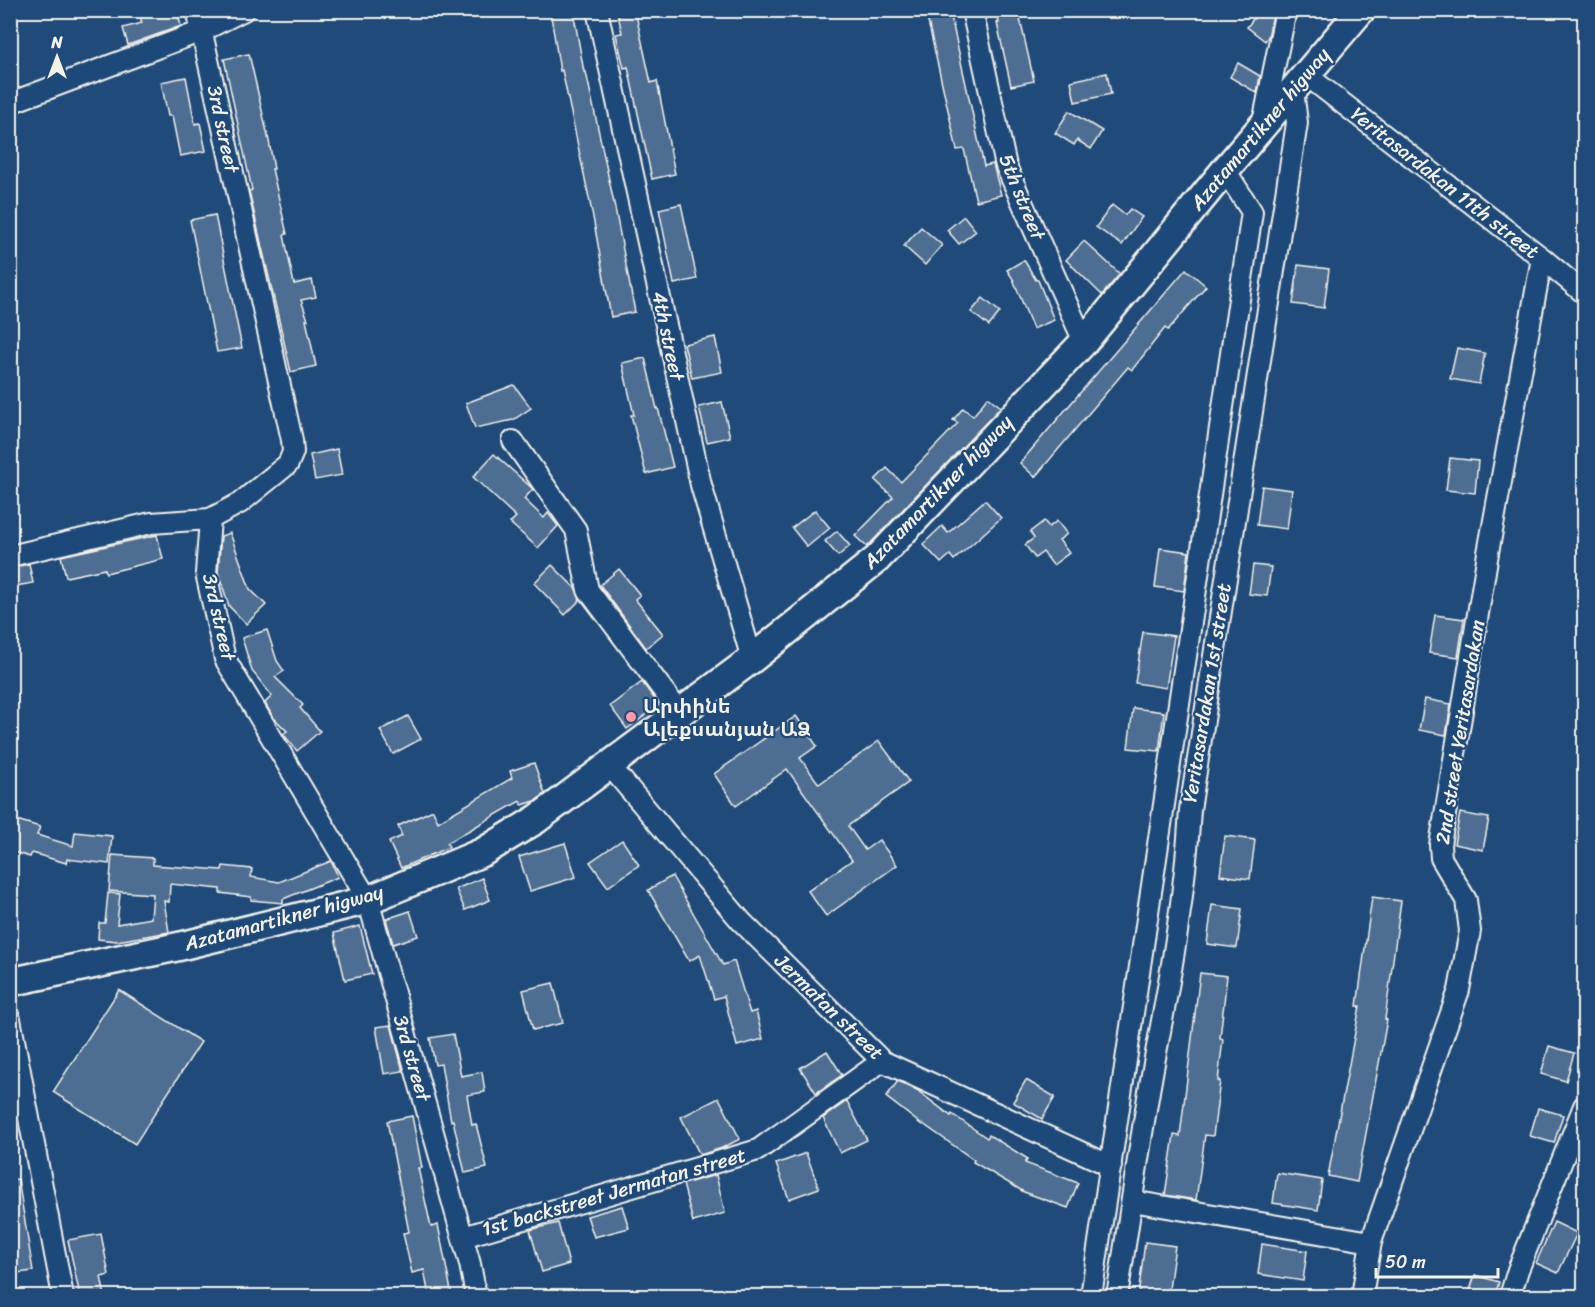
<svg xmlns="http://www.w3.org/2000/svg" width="1595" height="1307" font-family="Sriracha,'Noto Sans Armenian',sans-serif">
<rect width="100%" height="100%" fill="#1f4a7a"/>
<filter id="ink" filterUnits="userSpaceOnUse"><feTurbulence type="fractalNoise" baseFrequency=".0167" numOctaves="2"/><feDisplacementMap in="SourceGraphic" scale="12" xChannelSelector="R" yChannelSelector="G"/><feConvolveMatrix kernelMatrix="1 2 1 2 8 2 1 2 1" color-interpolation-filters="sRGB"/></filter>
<g filter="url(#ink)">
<g fill="#4d6e92" stroke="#f4f1e8" stroke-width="1.5">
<path d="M138 10H177L181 26 128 45 123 28 142 23Z"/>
<path d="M550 10H573L584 72H586L614 203 635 312 611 317 593 217 562 70 560 71Z"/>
<path d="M617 10H635L651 83 657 81 675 174 652 179 628 67 624 68 616 34 622 33Z"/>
<path d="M996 10H1018L1034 81 1011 86 997 23H999Z"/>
<path d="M1260 10H1267L1273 15 1268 37 1265 41 1247 27Z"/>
<path d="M950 12 984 166 993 164 1001 195 976 201 964 149 957 150 927 17Z"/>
<path d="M249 54 269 141 274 169H272L287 234 284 235 294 284 312 280 316 297 301 300 308 320H306L316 366 291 372 249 191 252 190 224 59Z"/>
<path d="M1238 63 1260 76 1257 93 1230 77Z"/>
<path d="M1107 73 1111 94 1075 102 1071 81Z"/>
<path d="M186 77 195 124 200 123 206 151 180 156 172 116H168L161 82Z"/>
<path d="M1069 111 1102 131 1091 149 1077 140 1074 145 1055 133Z"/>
<path d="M681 204 697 279 674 284 659 209Z"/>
<path d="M1112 205 1125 215 1130 209 1142 217 1122 245 1096 227Z"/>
<path d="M215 215 242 348 217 352 190 220Z"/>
<path d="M964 216 976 231 959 244 947 230Z"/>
<path d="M921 227 942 245 925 265 904 246Z"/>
<path d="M1084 241 1120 274 1102 295 1066 260Z"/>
<path d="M1024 260 1036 280H1038L1054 320 1033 329 1013 279 1007 270Z"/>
<path d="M1298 265 1329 269 1324 308 1293 304Z"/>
<path d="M1186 269 1206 286 1168 330 1165 328 1132 370 1128 367 1035 477 1020 463Z"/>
<path d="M983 298 1000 312 989 326 971 312Z"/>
<path d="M715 337 722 372 692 378 684 344Z"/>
<path d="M1457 348 1485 353 1479 384 1450 379Z"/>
<path d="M645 358 657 409 658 408 673 467 646 474 631 415H634L622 363Z"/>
<path d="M514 385 531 408 513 420 475 428 466 403Z"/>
<path d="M988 397 1001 407 867 547 855 536 893 497 875 480 887 468 901 482 958 423 953 420 963 408 973 416Z"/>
<path d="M722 402 730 437 707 442 699 407Z"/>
<path d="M337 449 342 475 315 480 310 455Z"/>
<path d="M494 454 533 489 524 499 544 518 548 513 558 526 538 548 510 523 516 517 473 477Z"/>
<path d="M1450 458 1478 461 1475 493 1446 490Z"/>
<path d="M1262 486 1292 490 1287 529 1257 525Z"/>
<path d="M985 500 1001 518 954 560 950 555 941 563 923 544 942 526 948 533Z"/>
<path d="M815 510 830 528 807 547 792 528Z"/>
<path d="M1044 521 1049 527 1057 521 1067 534 1059 540 1069 553 1053 565 1043 552 1035 558 1025 545 1034 538 1030 532Z"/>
<path d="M837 531 850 546 838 556 825 541Z"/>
<path d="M230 533 250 589 266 605 246 624 229 606 218 572 221 536Z"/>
<path d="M157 535 163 559 106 573 105 569 66 577 61 556Z"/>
<path d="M1160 548 1189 552 1184 591 1155 587Z"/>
<path d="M29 564 33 583 10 587V568Z"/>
<path d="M552 565 576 589 580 600 565 615 534 583Z"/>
<path d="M1253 565 1271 567 1267 596 1249 594Z"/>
<path d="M619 569 640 595 635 599 663 634 646 648 600 585Z"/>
<path d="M1435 615 1464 619 1458 657 1429 653Z"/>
<path d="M267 630 277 661 284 671 275 677 303 705 300 708 320 731 297 751 285 736 283 734 287 731 273 717 265 703 272 696 252 671 242 638Z"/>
<path d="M1143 632 1174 636 1166 688 1135 683Z"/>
<path d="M642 682 659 705 627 729 610 706Z"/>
<path d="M1425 699 1451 704 1446 735 1419 730Z"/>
<path d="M1133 708 1164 712 1159 751 1128 748Z"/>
<path d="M408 716 421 739 393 754 380 730Z"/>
<path d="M796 716 817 746 800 758 819 784 879 741 909 782 848 826 865 850 879 840 897 865 826 916 808 891 852 860 787 769 736 806 714 774Z"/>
<path d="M534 763 545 794 535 801 522 805 520 801 447 843 449 847 401 868 389 842 402 836 398 826 433 810 438 822 512 778 510 771Z"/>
<path d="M1460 813 1489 818 1483 850 1454 844Z"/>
<path d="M10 818 40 827 37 835 73 846 75 832 112 836 109 864 67 859 66 863 32 853 30 857 10 851Z"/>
<path d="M1225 836 1255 840 1250 879 1220 875Z"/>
<path d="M622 840 639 865 608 887 590 862Z"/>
<path d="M565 843 576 877 530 891 519 857Z"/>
<path d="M112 855 153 858V865L222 870 223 866 252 869 251 877 279 882 331 861 338 877 283 899V903L251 900V897L220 893V889L170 884 169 902 164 901 169 932 117 941 98 939 99 923H105L108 893 120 894 117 924 151 918 153 894 109 891Z"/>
<path d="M672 876 723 965 734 961 750 1013 756 1011 763 1039 737 1046 724 996 714 999 700 955 689 961 648 890Z"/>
<path d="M482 878 490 900 465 910 456 889Z"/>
<path d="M1372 897 1401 901 1385 1019 1387 1020 1357 1182 1328 1176 1360 1006H1357Z"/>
<path d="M1212 905 1242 909 1237 948 1207 944Z"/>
<path d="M410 911 418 936 393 944 386 919Z"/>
<path d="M360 926 372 974 345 980 334 933Z"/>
<path d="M1200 973 1227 976 1220 1038 1223 1039 1218 1081H1220L1213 1136 1205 1135 1196 1200 1165 1195 1174 1135 1180 1136Z"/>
<path d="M553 983 563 1023 533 1030 523 990Z"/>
<path d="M119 990 201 1042 135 1144 53 1092Z"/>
<path d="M391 1025 403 1071 384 1074 376 1027Z"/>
<path d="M453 1034 461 1076 482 1072 485 1092 467 1095 472 1125 476 1124 487 1168 465 1173 453 1120 451 1121 441 1064 435 1065 430 1038Z"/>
<path d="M1549 1046 1574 1053 1566 1081 1541 1074Z"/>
<path d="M827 1051 842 1075 816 1093 800 1068Z"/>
<path d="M1026 1080 1055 1097 1042 1119 1013 1102Z"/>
<path d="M898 1081 918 1091 951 1116 952 1114 987 1138 989 1135 1028 1159 1025 1163 1078 1183 1068 1208 1024 1192 973 1162 974 1160 923 1124 922 1125 886 1097Z"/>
<path d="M719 1098 740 1139 722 1148 700 1155 681 1117Z"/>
<path d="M847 1101 867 1140 840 1153 823 1118Z"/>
<path d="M1538 1108 1563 1115 1554 1143 1530 1136Z"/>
<path d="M412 1116 422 1168H418L431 1227 438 1225 452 1296H429L424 1270 412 1273 403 1233 409 1232 387 1121Z"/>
<path d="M806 1153 819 1188 789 1199 776 1164Z"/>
<path d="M1277 1173 1322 1180 1318 1210 1273 1203Z"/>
<path d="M716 1175 725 1213 693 1222 683 1184Z"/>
<path d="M18 1179 33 1271 10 1274V1180Z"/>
<path d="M622 1206 629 1228 594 1237 587 1216Z"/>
<path d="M1554 1222 1577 1233 1558 1273 1536 1263Z"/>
<path d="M558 1223 569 1264 542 1272 530 1230Z"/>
<path d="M101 1234 109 1275 101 1277 105 1296H80L68 1240Z"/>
<path d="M1145 1242 1175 1246 1168 1296H1138Z"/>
<path d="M1262 1244 1307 1251 1303 1281 1258 1274Z"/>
<path d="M1475 1275 1499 1282 1495 1296H1468Z"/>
</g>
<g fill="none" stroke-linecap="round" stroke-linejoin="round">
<defs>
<g id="street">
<path d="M597 10 701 485 752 659"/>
<path d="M972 10 1006 166 1084 342"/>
<path d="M1305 74 1542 258 1584 293"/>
<path d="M10 103 202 31 244 10"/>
<path d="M1263 123 1286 10"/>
<path d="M513 441 576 530 588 590 680 713"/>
<path d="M210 519 206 573 225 659 368 900 470 1264 476 1296"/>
<path d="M10 556 151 523 210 519 240 503 288 464 293 452 292 440 197 10"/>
<path d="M610 766 741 921 882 1061 1111 1166"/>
<path d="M10 1019 63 1296"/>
<path d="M1132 1201 1371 1242"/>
<path d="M463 1237 758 1150 882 1061"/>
<path d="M1091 1296 1252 212 1225 170"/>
<path d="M1117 1296C1130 1217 1140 1137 1155 1058 1171 974 1185 896 1190 810L1297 123 1293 90"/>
<path d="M1362 1296 1371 1242 1459 990 1470 931 1466 900 1441 858 1440 845 1488 553 1542 258"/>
<path d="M1510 1296 1518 1270 1584 1106"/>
</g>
<path id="secondary" d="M10 982 181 946 368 900 483 852 537 819 752 659 877 559 1084 342 1225 170 1361 10"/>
</defs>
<use href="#street" stroke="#f4f1e8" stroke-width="24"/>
<use href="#secondary" stroke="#f4f1e8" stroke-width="32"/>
<use href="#street" stroke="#1f4a7a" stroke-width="20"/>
<use href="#secondary" stroke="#1f4a7a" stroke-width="27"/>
</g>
</g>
<circle fill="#ff9aa2" stroke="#1f4a7a" stroke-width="2" cx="631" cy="717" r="6"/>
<g text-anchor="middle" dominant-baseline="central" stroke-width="4.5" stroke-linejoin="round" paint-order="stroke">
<g font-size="20" fill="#f4f1e8" stroke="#1f4a7a">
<text transform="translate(223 129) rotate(78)">3rd street</text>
<text transform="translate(1260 129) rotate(-50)">Azatamartikner higway</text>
<text transform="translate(1445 183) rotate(38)">Yeritasardakan 11th street</text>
<text transform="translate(1022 197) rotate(68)">5th street</text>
<text transform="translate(668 336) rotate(78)">4th street</text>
<text transform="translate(938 492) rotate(-46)">Azatamartikner higway</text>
<text transform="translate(219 617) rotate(77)">3rd street</text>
<text transform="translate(1207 693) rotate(-81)">Yeritasardakan 1st street</text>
<text transform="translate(1460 732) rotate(-81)">2nd street Yeritasardakan</text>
<text transform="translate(284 918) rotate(-15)">Azatamartikner higway</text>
<text transform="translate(829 1007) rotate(44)">Jermatan street</text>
<text transform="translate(412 1058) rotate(74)">3rd street</text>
<text transform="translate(614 1192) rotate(-16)">1st backstreet Jermatan street</text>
</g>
<g font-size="20" font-weight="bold" fill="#f4f1e8" stroke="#1f4a7a" text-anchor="start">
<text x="643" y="706">Արփինե<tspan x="643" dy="23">Ալեքսանյան ԱՁ</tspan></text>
</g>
</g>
<rect width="1595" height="1307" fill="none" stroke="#1f4a7a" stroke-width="36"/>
<rect x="18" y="18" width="1559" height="1271" fill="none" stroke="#f4f1e8" stroke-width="2" filter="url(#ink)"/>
<g transform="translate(57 57)" stroke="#1f4a7a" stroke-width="4.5" paint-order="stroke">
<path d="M0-4.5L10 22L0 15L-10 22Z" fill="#f4f1e8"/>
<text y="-9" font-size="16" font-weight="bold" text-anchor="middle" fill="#f4f1e8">N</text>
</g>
<path d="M1376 1268v9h122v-9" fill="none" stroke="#f4f1e8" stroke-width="3"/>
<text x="1385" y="1268" font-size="18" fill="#f4f1e8" stroke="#1f4a7a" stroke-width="4.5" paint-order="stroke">50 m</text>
</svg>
